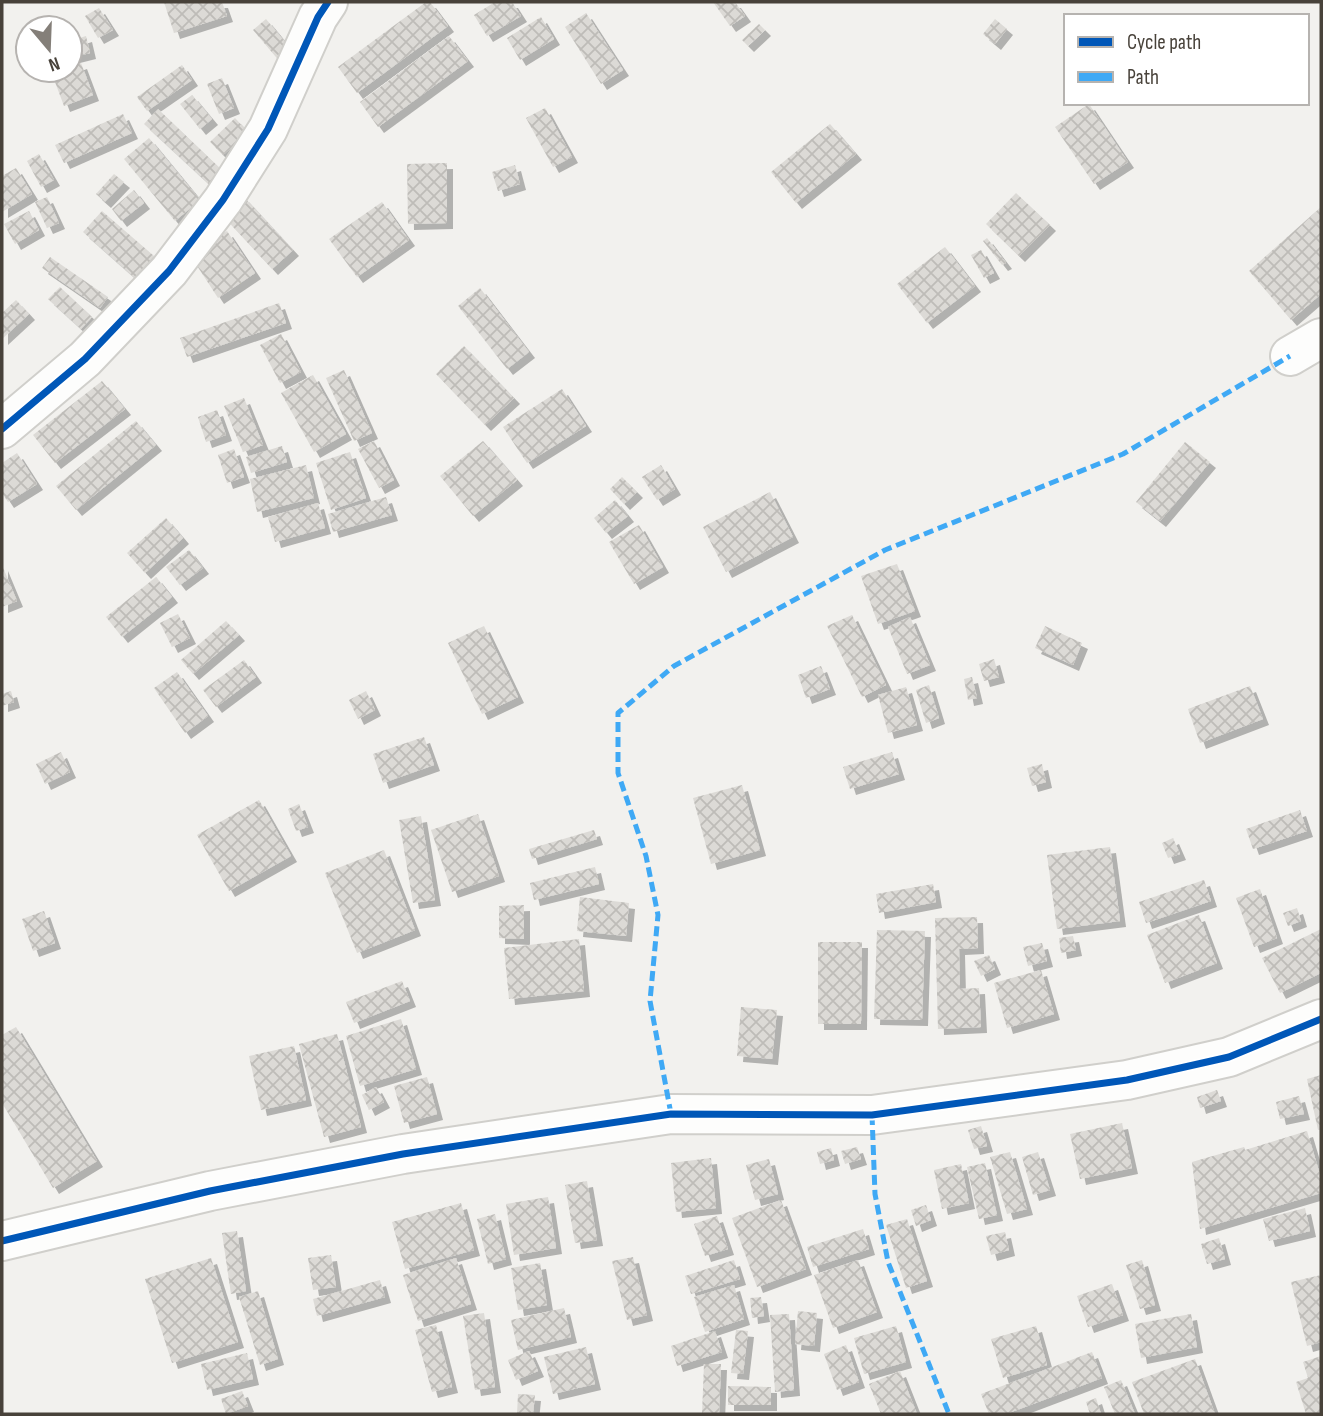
<svg xmlns="http://www.w3.org/2000/svg" width="1323" height="1416" font-family="'Sofia Sans Condensed',sans-serif">
<defs>
<pattern id="building-cross-hatch" width="8" height="8" patternUnits="userSpaceOnUse" patternTransform="scale(1.75)"><rect width="8" height="8" fill="#dcdad6"/><path d="M0 0l8 8M0 8l8-8" fill="none" stroke="#bebcb8"/></pattern>
<filter id="shadow"><feDropShadow dx="6" dy="6" stdDeviation="0" flood-color="#0004"/></filter>
</defs>
<rect width="100%" height="100%" fill="#f2f1ee"/>
<g fill="url(#building-cross-hatch)" filter="url(#shadow)">
<path d="M164 2H222L227 16 174 33Z"/>
<path d="M426 2H430L448 26 357 93 338 67Z"/>
<path d="M495 2H512L521 16 487 36 474 15Z"/>
<path d="M713 2H735L745 16 730 26Z"/>
<path d="M99 8 113 30 98 38 85 16Z"/>
<path d="M586 13 623 70 601 84 565 27Z"/>
<path d="M541 17 554 39 520 60 507 38Z"/>
<path d="M266 19 294 53 281 63 253 30Z"/>
<path d="M995 19 1007 29 995 44 983 34Z"/>
<path d="M759 24 765 30 748 46 742 40Z"/>
<path d="M86 36 90 53 70 58V41Z"/>
<path d="M449 36 468 61 378 127 360 102Z"/>
<path d="M81 63 93 95 64 106 52 74 70 70V67Z"/>
<path d="M182 65 192 80 147 111 137 97Z"/>
<path d="M222 78 234 108 219 114 207 84Z"/>
<path d="M192 95 212 119 200 129 180 104Z"/>
<path d="M1089 104 1128 162 1094 184 1055 127Z"/>
<path d="M545 108 572 157 553 167 526 118Z"/>
<path d="M158 109 225 173 212 187 144 124Z"/>
<path d="M123 114 132 133 64 163 55 145Z"/>
<path d="M235 118 248 132 223 155 210 142Z"/>
<path d="M830 124 856 154 796 203 771 172Z"/>
<path d="M149 138 200 200 175 221 124 159Z"/>
<path d="M39 154 54 180 41 187 27 161Z"/>
<path d="M447 163V223L408 224 407 164Z"/>
<path d="M515 165 520 184 498 191 492 172Z"/>
<path d="M16 168 32 194 2 212V176Z"/>
<path d="M114 174 124 182 105 202 96 194Z"/>
<path d="M134 190 144 203 121 221 112 209Z"/>
<path d="M1016 193 1050 225 1019 256 986 224Z"/>
<path d="M243 196 293 250 272 269 222 215Z"/>
<path d="M47 197 59 223 47 228 35 202Z"/>
<path d="M382 202 409 240 357 277 329 239Z"/>
<path d="M1321 207V294L1291 320 1249 271Z"/>
<path d="M29 211 39 230 15 244 4 224Z"/>
<path d="M102 211 154 256 135 278 83 232Z"/>
<path d="M227 231 255 273 218 298 190 255Z"/>
<path d="M987 238 1006 263 1002 265 983 241Z"/>
<path d="M945 247 975 286 927 323 897 284Z"/>
<path d="M981 250 994 273 984 278 971 255Z"/>
<path d="M50 257 108 297 100 308 42 268Z"/>
<path d="M60 287 92 317 81 329 48 299Z"/>
<path d="M480 288 529 352 507 369 458 306Z"/>
<path d="M16 300 29 314 2 339V313Z"/>
<path d="M279 303 286 323 187 357 180 338Z"/>
<path d="M281 334 301 372 280 383 260 345Z"/>
<path d="M464 346 514 398 485 425 436 374Z"/>
<path d="M344 370 372 433 354 441 326 378Z"/>
<path d="M313 375 346 434 314 452 281 393Z"/>
<path d="M102 381 125 409 55 463 33 435Z"/>
<path d="M562 389 586 426 527 463 503 427Z"/>
<path d="M244 398 263 445 243 452 224 406Z"/>
<path d="M217 410 226 435 206 442 198 417Z"/>
<path d="M136 421 156 445 76 510 56 486Z"/>
<path d="M374 441 394 480 379 488 358 449Z"/>
<path d="M483 441 517 480 473 516 440 476Z"/>
<path d="M1185 442 1210 462 1160 521 1136 502Z"/>
<path d="M282 446 287 462 251 473 246 457Z"/>
<path d="M234 449 244 477 227 483 218 455Z"/>
<path d="M350 452 366 498 331 510 316 463Z"/>
<path d="M17 453 37 484 8 502 2 493V463Z"/>
<path d="M306 465 314 498 257 512 250 479Z"/>
<path d="M661 465 675 489 657 500 642 477Z"/>
<path d="M622 477 637 492 624 504 610 489Z"/>
<path d="M770 492 793 537 726 572 703 527Z"/>
<path d="M386 497 392 515 333 532 328 514Z"/>
<path d="M615 500 628 516 606 533 594 518Z"/>
<path d="M318 503 325 528 275 542 268 517Z"/>
<path d="M166 518 183 538 145 573 127 553Z"/>
<path d="M639 525 663 567 634 584 609 542Z"/>
<path d="M189 550 203 568 180 585 166 567Z"/>
<path d="M897 564 915 611 878 624 861 576Z"/>
<path d="M2 565 17 601 2 607Z"/>
<path d="M156 577 172 597 122 637 106 617Z"/>
<path d="M178 614 190 638 172 647 160 623Z"/>
<path d="M852 615 886 685 862 697 827 626Z"/>
<path d="M910 617 930 665 907 674 888 627Z"/>
<path d="M226 621 239 635 193 674 181 660Z"/>
<path d="M484 626 518 697 482 714 448 643Z"/>
<path d="M1045 626 1082 643 1073 665 1035 648Z"/>
<path d="M994 659 999 677 984 681 979 664Z"/>
<path d="M244 660 256 677 216 707 203 690Z"/>
<path d="M821 666 830 689 806 698 798 675Z"/>
<path d="M177 672 208 716 185 733 154 688Z"/>
<path d="M972 677 977 698 968 700 964 679Z"/>
<path d="M929 685 939 718 926 723 916 690Z"/>
<path d="M1250 686 1263 719 1200 743 1188 709Z"/>
<path d="M906 687 917 725 888 733 878 695Z"/>
<path d="M11 691 14 702 2 706V694Z"/>
<path d="M366 691 375 710 358 719 349 700Z"/>
<path d="M424 737 434 765 383 783 373 754Z"/>
<path d="M61 752 70 772 45 784 36 764Z"/>
<path d="M892 752 899 774 850 789 843 767Z"/>
<path d="M1042 764 1046 782 1032 786 1027 768Z"/>
<path d="M742 785 760 850 711 864 693 798Z"/>
<path d="M259 800 291 856 229 891 197 835Z"/>
<path d="M299 804 308 827 296 831 288 809Z"/>
<path d="M1300 810 1307 831 1253 849 1246 829Z"/>
<path d="M478 814 499 876 452 892 431 830Z"/>
<path d="M421 816 435 900 413 903 399 820Z"/>
<path d="M594 830 597 839 532 859 529 849Z"/>
<path d="M1173 838 1180 854 1168 858 1162 843Z"/>
<path d="M1110 847 1120 921 1057 929 1047 855Z"/>
<path d="M384 850 415 930 357 953 325 873Z"/>
<path d="M595 867 599 884 534 900 530 883Z"/>
<path d="M1204 880 1211 901 1146 923 1139 902Z"/>
<path d="M933 884 936 902 879 913 876 894Z"/>
<path d="M1260 889 1277 938 1254 947 1236 898Z"/>
<path d="M580 897 629 903 626 936 577 931Z"/>
<path d="M524 905V939L499 938V906Z"/>
<path d="M1297 908 1301 921 1288 926 1283 913Z"/>
<path d="M44 911 55 943 33 951 22 919Z"/>
<path d="M1199 915 1217 963 1165 983 1147 935Z"/>
<path d="M977 917 978 948 959 949 960 989 979 988 981 1027 938 1029 935 918Z"/>
<path d="M1321 929V973L1280 993 1262 958Z"/>
<path d="M877 930 925 931 922 1020 874 1019Z"/>
<path d="M1073 936 1076 950 1061 953 1059 938Z"/>
<path d="M579 939 584 991 509 999 504 948Z"/>
<path d="M818 942H862L861 1024H818Z"/>
<path d="M1042 943 1047 961 1028 966 1023 947Z"/>
<path d="M989 955 995 969 981 976 974 961Z"/>
<path d="M1041 970 1054 1014 1007 1028 994 983Z"/>
<path d="M402 981 410 1001 354 1023 346 1002Z"/>
<path d="M741 1007 777 1010 772 1059 737 1056Z"/>
<path d="M401 1019 416 1069 360 1086 346 1036Z"/>
<path d="M16 1027 97 1161 53 1188 2 1103V1035Z"/>
<path d="M337 1034 361 1127 324 1137 299 1044Z"/>
<path d="M294 1046 306 1100 261 1110 249 1056Z"/>
<path d="M1321 1075V1129L1318 1130 1307 1079Z"/>
<path d="M427 1077 437 1114 404 1123 394 1086Z"/>
<path d="M376 1087 384 1102 369 1110 362 1095Z"/>
<path d="M1217 1090 1221 1101 1200 1108 1197 1097Z"/>
<path d="M1299 1096 1304 1114 1280 1119 1276 1102Z"/>
<path d="M1122 1123 1132 1168 1080 1179 1070 1134Z"/>
<path d="M981 1126 987 1146 974 1149 968 1130Z"/>
<path d="M1307 1131 1321 1178V1193L1200 1229 1192 1162 1244 1147 1245 1150Z"/>
<path d="M857 1147 861 1159 845 1164 841 1151Z"/>
<path d="M831 1148 834 1160 820 1164 817 1152Z"/>
<path d="M1010 1152 1027 1209 1007 1214 990 1157Z"/>
<path d="M1038 1152 1050 1190 1033 1195 1022 1157Z"/>
<path d="M711 1158 716 1208 676 1212 671 1163Z"/>
<path d="M769 1159 778 1194 755 1200 746 1165Z"/>
<path d="M985 1163 997 1215 979 1219 967 1167Z"/>
<path d="M961 1164 969 1203 942 1209 934 1170Z"/>
<path d="M587 1181 597 1240 575 1243 565 1185Z"/>
<path d="M548 1197 556 1248 514 1255 506 1204Z"/>
<path d="M781 1200 806 1269 757 1287 732 1218Z"/>
<path d="M461 1203 474 1250 405 1269 392 1222Z"/>
<path d="M926 1205 931 1220 916 1226 911 1210Z"/>
<path d="M1305 1208 1310 1231 1269 1241 1263 1219Z"/>
<path d="M495 1214 506 1259 488 1264 477 1219Z"/>
<path d="M717 1216 728 1249 705 1256 694 1224Z"/>
<path d="M907 1219 927 1281 906 1288 886 1225Z"/>
<path d="M863 1229 869 1249 813 1267 807 1247Z"/>
<path d="M237 1231 246 1291 231 1294 222 1233Z"/>
<path d="M1005 1232 1009 1250 991 1255 986 1236Z"/>
<path d="M1219 1238 1225 1259 1207 1264 1201 1244Z"/>
<path d="M331 1255 336 1287 313 1290 308 1258Z"/>
<path d="M633 1257 647 1315 627 1320 612 1261Z"/>
<path d="M211 1258 238 1342 172 1363 145 1279Z"/>
<path d="M456 1258 471 1304 418 1321 403 1275Z"/>
<path d="M734 1260 740 1279 691 1294 685 1276Z"/>
<path d="M858 1260 877 1312 833 1328 814 1275Z"/>
<path d="M1142 1260 1155 1305 1140 1309 1126 1265Z"/>
<path d="M540 1263 547 1305 518 1310 511 1268Z"/>
<path d="M1321 1275V1342L1307 1346 1291 1282Z"/>
<path d="M380 1280 385 1297 317 1316 313 1299Z"/>
<path d="M1112 1284 1123 1315 1088 1327 1077 1296Z"/>
<path d="M734 1285 744 1319 705 1332 694 1297Z"/>
<path d="M258 1291 278 1359 260 1365 239 1297Z"/>
<path d="M761 1297 764 1316 752 1318 750 1298Z"/>
<path d="M564 1308 571 1337 518 1350 511 1320Z"/>
<path d="M798 1311 817 1313 814 1346 795 1344Z"/>
<path d="M484 1313 495 1387 475 1390 463 1316Z"/>
<path d="M789 1314 794 1390 775 1392 770 1315Z"/>
<path d="M1191 1314 1197 1347 1141 1358 1135 1324Z"/>
<path d="M436 1325 452 1387 432 1392 415 1330Z"/>
<path d="M896 1326 906 1362 864 1374 854 1338Z"/>
<path d="M1036 1326 1047 1365 1003 1378 991 1339Z"/>
<path d="M736 1330 748 1331 743 1374 731 1373Z"/>
<path d="M715 1331 722 1352 677 1366 671 1346Z"/>
<path d="M846 1345 859 1382 837 1390 824 1354Z"/>
<path d="M586 1347 595 1384 553 1394 544 1357Z"/>
<path d="M529 1351 538 1371 516 1380 508 1360Z"/>
<path d="M1092 1352 1102 1378 1006 1414H989L981 1394Z"/>
<path d="M247 1353 253 1379 207 1390 201 1364Z"/>
<path d="M1321 1356V1414H1306L1296 1382 1308 1378 1303 1362Z"/>
<path d="M1195 1359 1215 1414H1144L1132 1382Z"/>
<path d="M704 1364H721L719 1414H702Z"/>
<path d="M900 1371 917 1414H881L869 1384Z"/>
<path d="M1121 1380 1135 1414H1115L1104 1387Z"/>
<path d="M728 1386 771 1387V1405H728Z"/>
<path d="M242 1391 248 1406 226 1414 221 1399Z"/>
<path d="M518 1394 535 1395 533 1414H517Z"/>
<path d="M1096 1398 1101 1414H1090L1086 1402Z"/>
</g>
<g fill="none" stroke-linecap="round" stroke-linejoin="round">
<defs>
<g id="minor">
<path d="M1290 356 1321 338"/>
<path d="M2 429 85 359 169 271 223 200 268 129 318 17 328 2"/>
<path d="M2 1241 210 1191 403 1154 671 1114 872 1115 1127 1080 1229 1057 1321 1019"/>
</g>
</defs>
<use href="#minor" stroke="#d0cfcb" stroke-width="42"/>
<use href="#minor" stroke="#fdfdfc" stroke-width="38"/>
<g stroke="#3fa9f5" stroke-width="5" stroke-dasharray="10 5" stroke-linecap="butt">
<path d="M671 1114 650 1001 658 915 646 856 618 773V713L674 666 885 550 1123 454 1290 356"/>
<path d="M872 1115 875 1194 888 1262 949 1414"/>
</g>
<defs>
<g id="cycleway">
<path d="M2 429 85 359 169 271 223 200 268 129 318 17 328 2"/>
<path d="M2 1241 210 1191 403 1154 671 1114 872 1115 1127 1080 1229 1057 1321 1019"/>
</g>
</defs>
<use href="#cycleway" stroke="#fff" stroke-width="11"/>
<use href="#cycleway" stroke="#0057b8" stroke-width="7"/>
</g>
<rect width="1323" height="1416" fill="none" stroke="#48423a" stroke-width="7"/>
<rect x="1064" y="14" width="245" height="91" fill="#ffffff" stroke="#b6b3b0" stroke-width="2"/>
<rect x="1078" y="37" width="35" height="10" fill="#0057b8" stroke="#b6b3b0" stroke-width="2"/>
<text x="1127" y="49" font-size="21" fill="#48423a">Cycle path</text>
<rect x="1078" y="72" width="35" height="10" fill="#3fa9f5" stroke="#b6b3b0" stroke-width="2"/>
<text x="1127" y="84" font-size="21" fill="#48423a">Path</text>
<g transform="translate(49 49) rotate(161)"><circle r="33" fill="#ffffff" stroke="#b6b3b0" stroke-width="2"/>
<path d="M0-5L12 26L0 18L-12 26Z" fill="#847f79"/>
<text y="-10" font-size="19" font-weight="bold" text-anchor="middle" fill="#48423a">N</text>
</g>
</svg>
